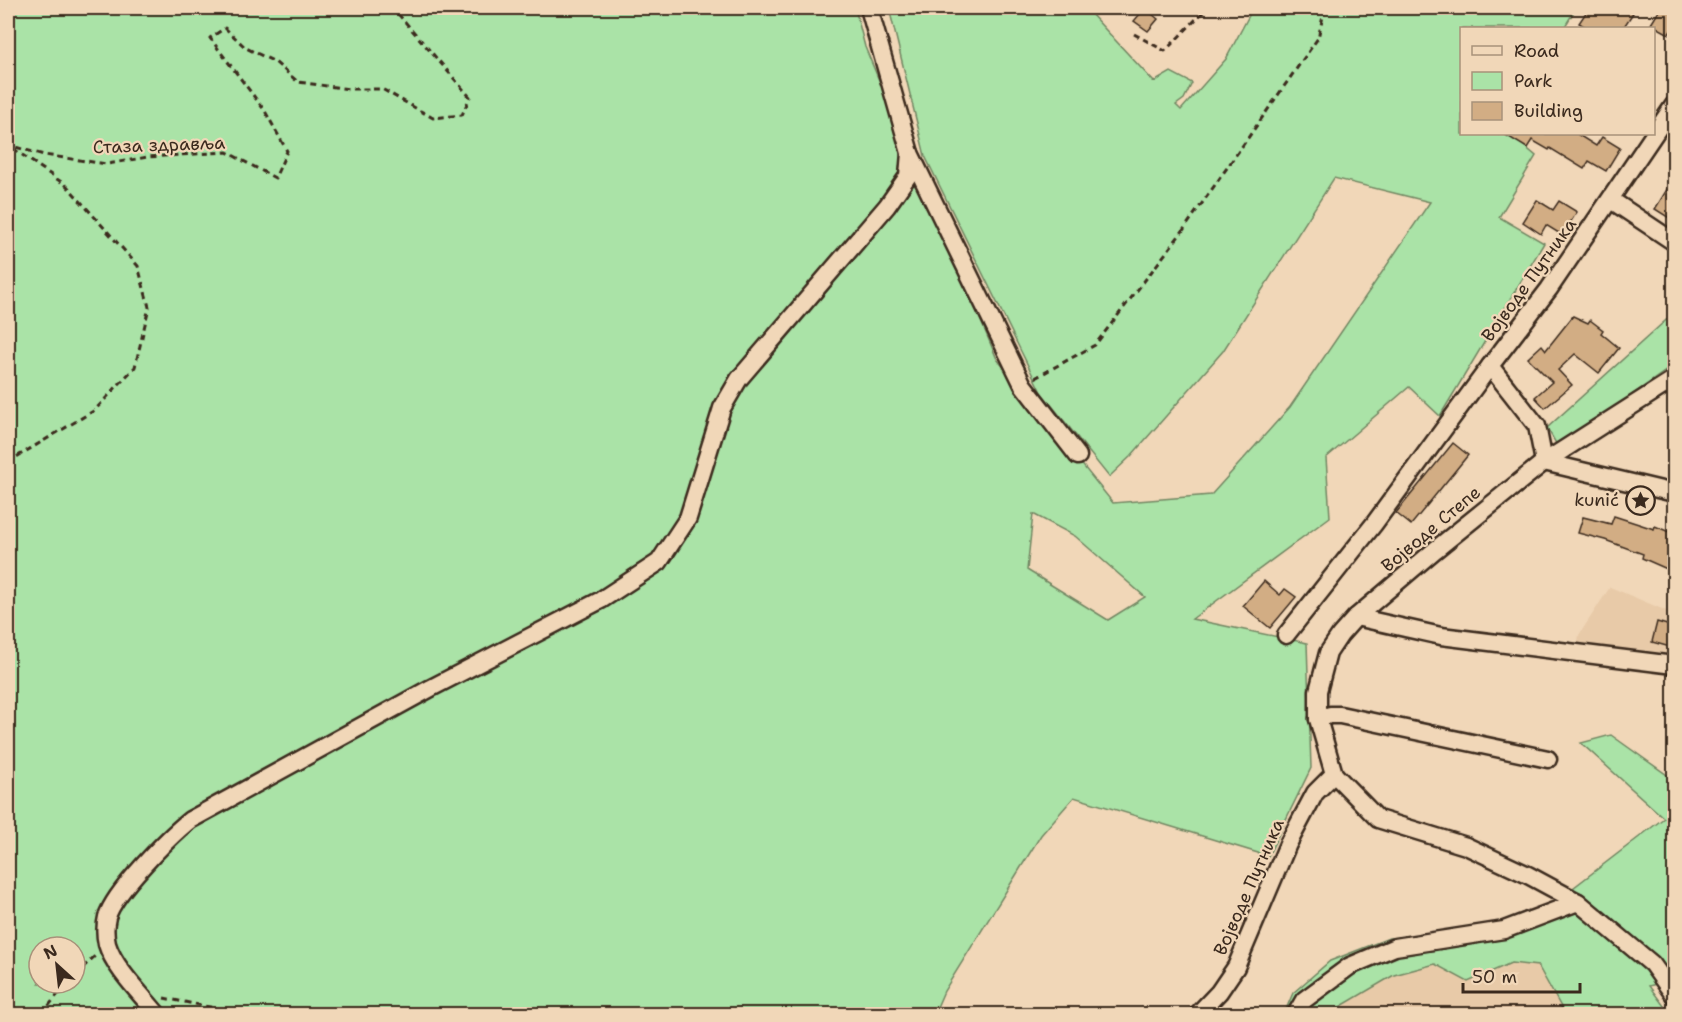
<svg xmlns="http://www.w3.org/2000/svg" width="1682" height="1022" font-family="'Shantell Sans',sans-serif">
<rect width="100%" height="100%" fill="#f1d7b8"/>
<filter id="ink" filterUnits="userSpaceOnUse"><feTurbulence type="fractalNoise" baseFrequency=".0167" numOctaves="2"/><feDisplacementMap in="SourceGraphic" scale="12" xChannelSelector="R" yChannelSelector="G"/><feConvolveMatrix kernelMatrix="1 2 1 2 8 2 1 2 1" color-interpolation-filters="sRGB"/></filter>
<g filter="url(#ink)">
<g fill="#e8caa8">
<path d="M1610 587 1674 614V672L1576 656 1579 635Z"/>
<path d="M1511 963 1538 966 1565 1014H1328L1394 975 1435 964 1468 982Z"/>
</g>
<g fill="#aae3a7" stroke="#728662" stroke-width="1.5" fill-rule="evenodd">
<path d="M8 8H855L865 47 997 359 1113 503 1211 495 1290 407 1430 202 1334 178 1223 351 1131 456 1109 477 1041 392 925 156 889 8H1088L1092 15 1154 82 1171 72 1192 83 1184 99 1176 105 1181 110 1226 59 1253 8H1576L1564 28H1462V134H1510L1536 156 1499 217 1544 243 1440 416 1409 387 1326 458 1330 517 1192 619 1307 643 1311 768 1268 856 1074 797 1041 835 944 991 934 1014H8ZM1033 514 1075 536 1145 597 1108 620 1027 570ZM39 947H75V983H39Z"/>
<path d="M1674 313V365L1558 447 1547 428Z"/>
<path d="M1611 735 1674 780V979L1649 986 1670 1014H1565L1538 966 1511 963 1468 982 1435 964 1394 975 1328 1014H1284L1293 993 1330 961 1389 938 1475 931 1548 907 1664 818 1581 743Z"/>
</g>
<g fill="#d2ad84" stroke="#3b2a1e" stroke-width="1.5">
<path d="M1145 8 1158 19 1148 31 1134 21Z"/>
<path d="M1589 8H1624L1633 13 1623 28H1587L1579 23Z"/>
<path d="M1661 8H1674V26L1669 34 1651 24Z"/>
<path d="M1504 134H1577L1596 146 1602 137 1620 148 1606 171 1589 161 1584 169 1550 148 1549 150 1532 140 1527 148Z"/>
<path d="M1674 178V221L1655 209Z"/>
<path d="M1537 200 1553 210 1559 201 1577 212 1562 235 1546 225 1541 234 1523 222Z"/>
<path d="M1573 316 1588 323 1590 320 1603 330 1601 333 1619 348 1599 373 1575 354 1558 370 1572 385 1545 408 1535 397 1552 382 1528 358 1542 345 1546 350Z"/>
<path d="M1453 443 1468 455 1411 525 1396 513Z"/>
<path d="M1614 516 1654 529 1655 526 1674 534V542L1669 554 1673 556 1667 569 1642 558 1643 554 1605 540 1578 533 1583 517 1611 524Z"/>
<path d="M1264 581 1280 595 1285 589 1296 597 1270 628 1243 606Z"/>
<path d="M1657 622 1674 627V648L1652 642Z"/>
</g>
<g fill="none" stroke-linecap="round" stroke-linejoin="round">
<defs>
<g id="minor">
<path d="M910 153 1023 385 1078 456"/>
<path d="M1611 200 1674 242"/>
<path d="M1674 379 1544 462 1435 550 1356 617 1340 635 1328 653 1318 691V719L1334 774 1378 819 1466 846 1528 875 1578 902 1652 964 1674 995"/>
<path d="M1670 492 1544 462 1537 426 1490 366 1549 289 1674 105"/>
<path d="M1356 617 1441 636 1674 665"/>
<path d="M1286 635 1374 524 1490 366"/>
<path d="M1318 719 1330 715H1340L1548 759"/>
<path d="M157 1014C142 995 114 968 107 944 105 935 105 925 107 917 114 892 170 836 190 820L431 688 601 600 659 562 688 518 722 408 739 379 887 206 908 176 910 153 869 8"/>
<path d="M1198 1014 1219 992 1236 967 1288 844 1315 793 1334 774"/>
<path d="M1296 1014 1304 1000 1350 966 1395 947 1504 930 1578 902"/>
</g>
</defs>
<use href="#minor" stroke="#3b2a1e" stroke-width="21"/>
<g stroke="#3b2a1e" stroke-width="3" stroke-dasharray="6 4.5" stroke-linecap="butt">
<path d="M1134 34 1165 51 1207 8"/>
<path d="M1035 378 1095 345 1182 232 1318 38 1325 8"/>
<path d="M8 462 95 410 135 367 149 307 138 266 67 186 8 145 44 155 107 164 148 157 227 152 275 178 287 151 265 111 210 38 225 28 246 48 275 62 298 82 349 89H382L433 118 462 115 470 97 393 8"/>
<path d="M75 975 95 956"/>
<path d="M164 998 245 1014"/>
<path d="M42 1014 67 983"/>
</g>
<use href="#minor" stroke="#f1d7b8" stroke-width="16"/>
</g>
</g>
<defs>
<symbol id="sight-ring" viewBox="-11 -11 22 22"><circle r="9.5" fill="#f1d7b8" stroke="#3b2a1e" stroke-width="1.5"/><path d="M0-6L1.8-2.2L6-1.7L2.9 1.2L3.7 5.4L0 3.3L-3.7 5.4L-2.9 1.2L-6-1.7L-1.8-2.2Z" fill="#3b2a1e"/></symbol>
</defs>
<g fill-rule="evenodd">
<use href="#sight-ring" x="1624" y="484" width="33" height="33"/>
</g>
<g text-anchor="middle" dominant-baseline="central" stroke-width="4.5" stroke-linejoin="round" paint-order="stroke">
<g font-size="18" fill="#3b2a1e" stroke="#f1d7b8">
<text transform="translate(159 145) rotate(-2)">Стаза здравља</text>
<text transform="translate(1529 280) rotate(-54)">Војводе Путника</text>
<text transform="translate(1431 529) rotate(-40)">Војводе Степе</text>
<text transform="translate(1249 887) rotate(-66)">Војводе Путника</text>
</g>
<g font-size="18" fill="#3b2a1e" stroke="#f1d7b8" text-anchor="end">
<text x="1619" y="500">kunić</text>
</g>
</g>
<rect width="1682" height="1022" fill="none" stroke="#f1d7b8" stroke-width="30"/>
<rect x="15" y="15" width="1652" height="992" fill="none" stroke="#3b2a1e" stroke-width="2" filter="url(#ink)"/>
<rect x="1460" y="27" width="195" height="108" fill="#f1d7b8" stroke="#a8927a" stroke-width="1.5"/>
<rect x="1472" y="46" width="30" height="9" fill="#f1d7b8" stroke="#a8927a" stroke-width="1.5"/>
<text x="1514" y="57" font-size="18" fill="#3b2a1e">Road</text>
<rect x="1472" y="72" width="30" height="18" fill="#aae3a7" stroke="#a8927a" stroke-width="1.5"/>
<text x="1514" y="87" font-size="18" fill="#3b2a1e">Park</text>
<rect x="1472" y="102" width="30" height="18" fill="#d2ad84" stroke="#a8927a" stroke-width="1.5"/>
<text x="1514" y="117" font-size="18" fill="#3b2a1e">Building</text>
<g transform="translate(57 965) rotate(333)"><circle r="28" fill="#f1d7b8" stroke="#a8927a" stroke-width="1.5"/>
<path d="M0-4.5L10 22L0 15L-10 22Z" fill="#3b2a1e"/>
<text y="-9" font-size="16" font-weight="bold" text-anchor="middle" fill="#3b2a1e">N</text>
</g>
<path d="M1463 983v9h117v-9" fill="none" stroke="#3b2a1e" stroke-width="3"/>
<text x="1472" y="983" font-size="18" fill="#3b2a1e" stroke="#f1d7b8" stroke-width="4.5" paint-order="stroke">50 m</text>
</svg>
